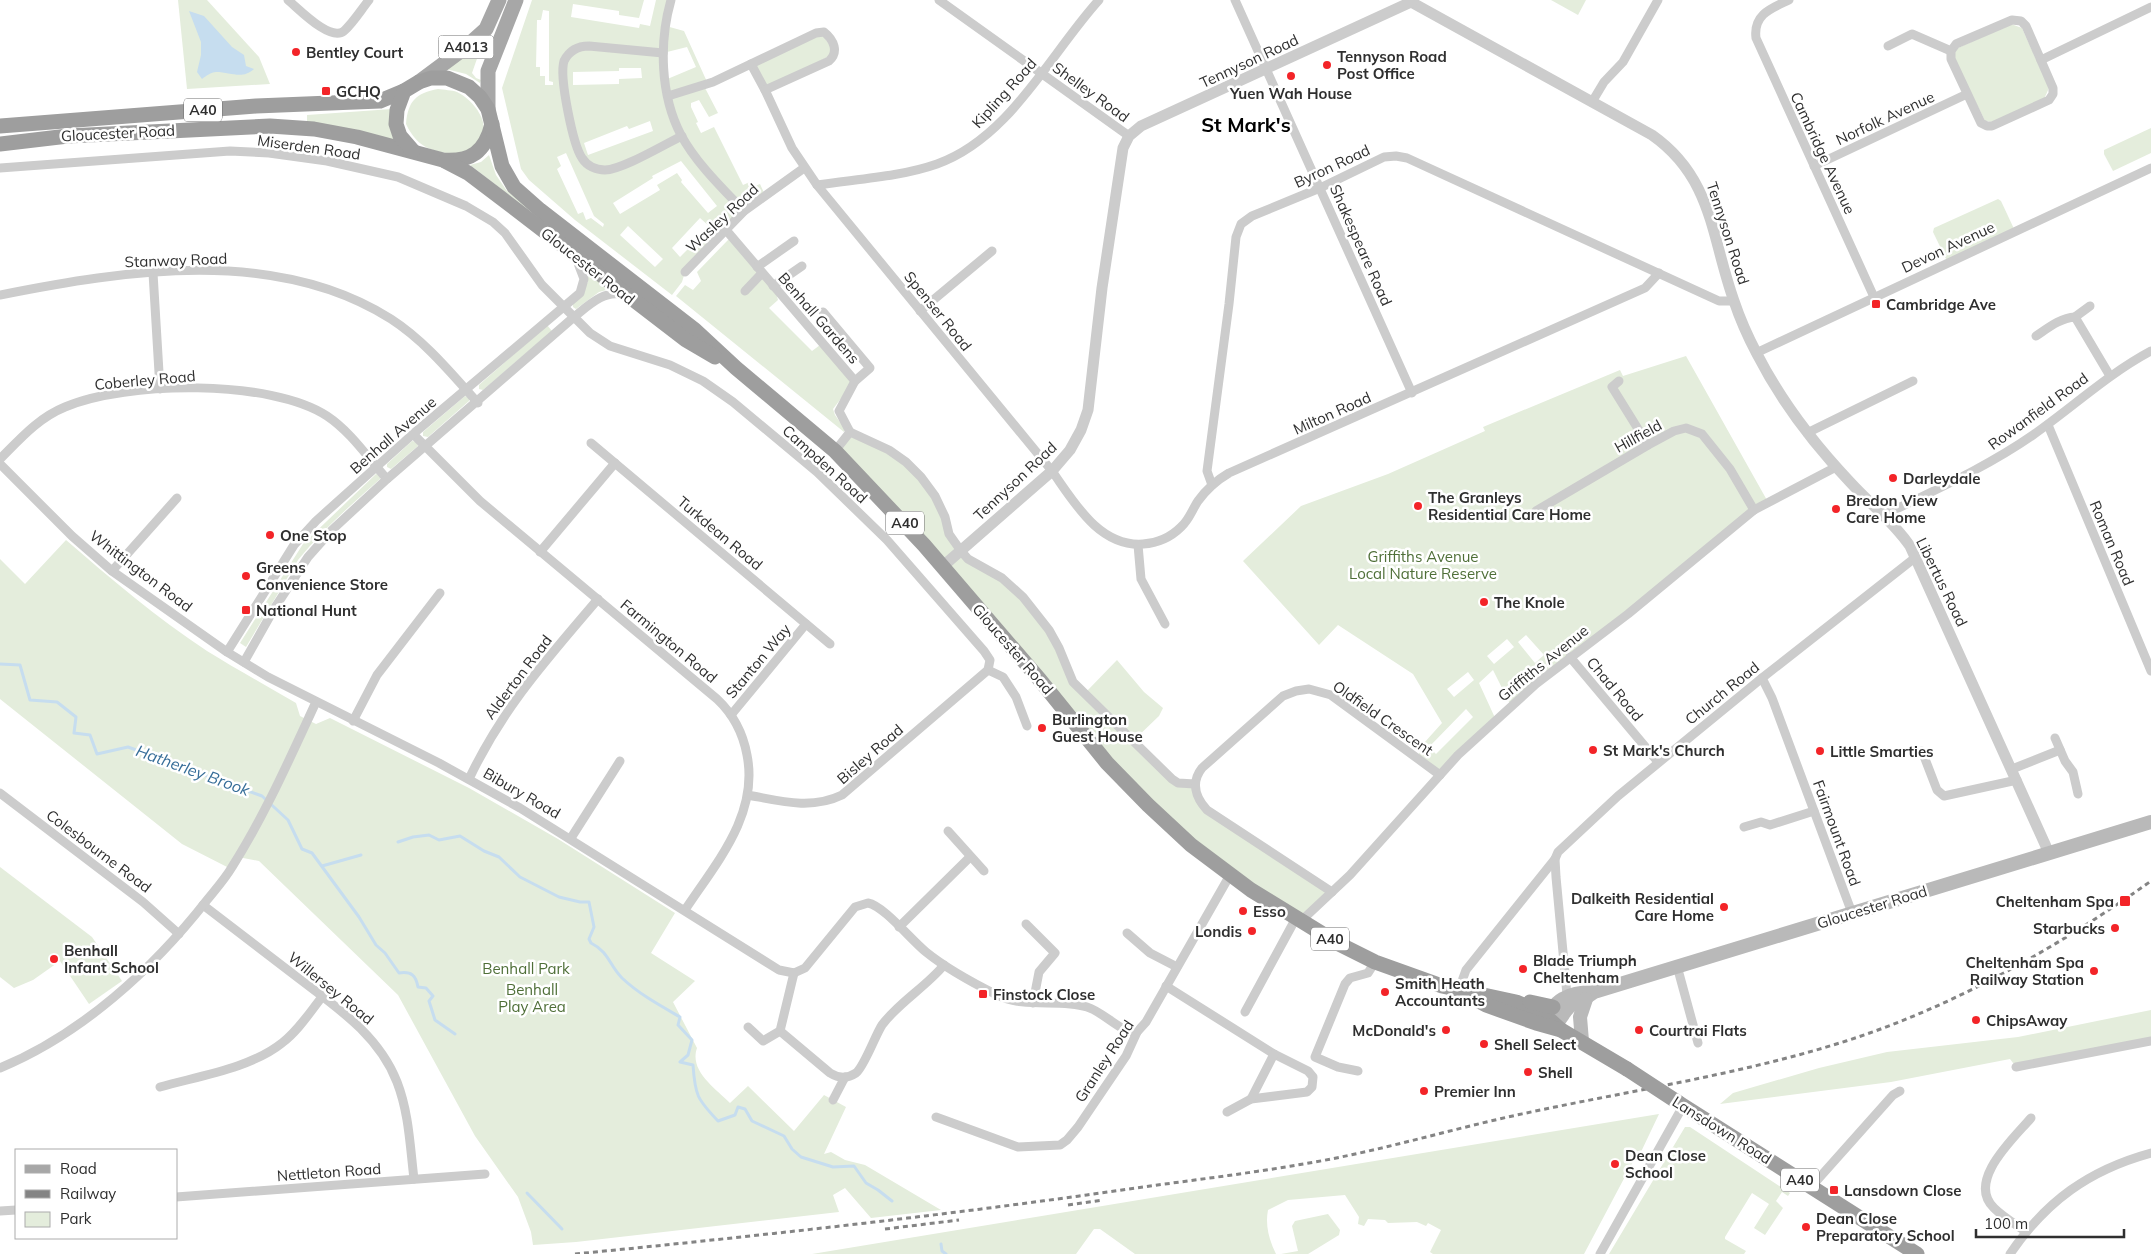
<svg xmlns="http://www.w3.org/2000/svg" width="2151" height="1254" font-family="Mulish,sans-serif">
<rect width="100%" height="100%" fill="#fff"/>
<g fill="#e4eddc" fill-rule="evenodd">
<path d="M178 0H207L259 57 270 84 187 89Z"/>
<path d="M532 0H644L639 18 619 15V11L573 4 571 17 639 28 640 24 650 26 656 0H671L666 26 684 31 708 84 704 86 718 113 709 117 699 100 691 103V107L698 122 696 123 701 133 714 127 743 185 752 181 755 186 760 184 765 195 685 272 682 282 672 295 575 220 529 180 521 169 502 88ZM543 10 549 11V81L553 82V85H545V76H540V67H536L537 20H541ZM687 47 696 67 665 80 663 53ZM619 68H641L642 78 619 79V84L573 85V72L619 71ZM650 121 653 131 588 155 584 143 627 126 629 129ZM566 153 594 216 604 224 603 227 591 218 586 220 583 212 578 214 557 169 561 166 557 157ZM681 161 717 206 708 213 681 182 682 180 677 173 657 185 660 190 620 214 613 203 653 178 652 176ZM700 218 710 227 680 257 672 248ZM628 226 663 259 655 267 620 235Z"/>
<path d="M1551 0H1586L1578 15Z"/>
<path d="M2011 24 2022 28 2049 88 2044 99 1993 122 1985 121 1953 56 1958 48Z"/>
<path d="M820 31 835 53 765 90 751 64Z"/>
<path d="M477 46 479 53 472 73 476 78 481 80 480 83 466 74 446 69Z"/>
<path d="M438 89C444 90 452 90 457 92 474 100 494 126 478 143 473 148 464 151 458 155 432 151 418 149 406 124 408 101 416 93 438 89Z"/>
<path d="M392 109 399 142 307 123V115Z"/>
<path d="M2151 128V153L2113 171 2104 154V150Z"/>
<path d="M489 155 496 175 507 191 693 337 470 165 481 162Z"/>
<path d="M1998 199 2001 201 2015 231 1948 263 1933 232 1934 228Z"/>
<path d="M728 240H731L776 293 778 300 769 308 812 351 820 345 850 380 852 384 833 409 835 415 845 429 844 432 676 296 685 285 693 290 701 281 697 272Z"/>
<path d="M588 272 610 289 599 292 576 309 573 307V304L588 282Z"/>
<path d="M547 325 552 331 483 390 479 389V385Z"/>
<path d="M1686 356 1768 502 1511 706 1493 670 1479 683 1496 720 1440 775 1416 757 1426 745 1424 743 1442 723 1413 674 1338 625 1319 645 1243 561 1301 506 1388 474 1485 431 1483 427 1620 370 1623 376ZM1526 635 1544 655 1535 663 1518 642ZM1507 639 1514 647 1494 664 1487 656ZM1468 672 1474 680 1454 697 1447 689ZM1466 709 1473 717 1436 754 1429 747Z"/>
<path d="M465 396 469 398V401L428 437 423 436V432Z"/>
<path d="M850 433 889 450 921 477 961 551 992 571 1034 610 1073 682 1086 692 1117 660 1144 692 1163 708 1159 716 1133 741 1172 779 1195 784 1199 800 1332 892 1301 921 1169 825 835 451Z"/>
<path d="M412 441 417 442 418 446 391 469 387 467V464Z"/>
<path d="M376 474 380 475V479C351 505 322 530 298 560L246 647 240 643 303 544Z"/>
<path d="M66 540C111 579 157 618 207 651 236 669 267 686 296 703L300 716 316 724 330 718 469 788 558 839 675 913 651 953 695 981 673 1002 697 1048C689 1071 715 1088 730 1103L748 1086 794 1131 824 1095 846 1107 824 1154 831 1152 845 1160 865 1165 941 1210 871 1218 845 1188 833 1195 839 1212 576 1242 533 1245 531 1232 518 1197 475 1136 398 995 259 861 238 857 231 869 182 844 0 699V559L25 584Z"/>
<path d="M0 867 92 937 122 981 89 1004 60 961 33 980 14 988 0 977Z"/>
<path d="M2151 1010V1041L2016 1067 2010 1059 1891 1082 1720 1104 1733 1093 1819 1068 1887 1052 2018 1037Z"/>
<path d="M1659 1114 1640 1154H1637L1584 1254H1433L1430 1252 1441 1230 1428 1223 1426 1226 1417 1222 1388 1223 1385 1220 1368 1219 1364 1226 1358 1224 1359 1217 1345 1195 1288 1200 1268 1210C1265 1225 1269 1240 1276 1254H1135L1100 1229H1094L1076 1254H812Z"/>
<path d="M1685 1127H1690L1790 1193 1788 1196 1782 1192 1776 1201 1783 1208 1765 1235 1754 1228 1769 1204 1752 1193 1725 1237V1239L1746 1251 1744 1254H1609Z"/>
<path d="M1328 1214 1340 1230 1339 1235 1308 1254H1281L1298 1251 1292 1226 1295 1221Z"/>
</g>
<path fill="#c6ddef" d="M189 11 204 16 232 47 244 55 246 66 254 69C242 80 231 72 216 72 211 72 206 76 202 79L197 72 201 55V42Z"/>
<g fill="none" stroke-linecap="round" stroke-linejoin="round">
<g stroke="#c6ddef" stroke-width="3">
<path d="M0 664 20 665 30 700 57 702 76 717 74 733 90 735 97 754 128 747 262 796 288 820 302 849 312 853 359 917 376 945 385 953 399 973C412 971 416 976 418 987L426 988 433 996 429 1001 435 1020 455 1034"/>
<path d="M398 842 413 837 429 835 439 840 460 836 484 851 499 857 520 877 559 897 580 902H589L594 927 589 939 591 943C609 952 609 965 622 978 639 994 659 1005 680 1017L678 1025 692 1040 688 1055 680 1062 693 1065C695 1095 697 1099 718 1121L735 1115 738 1107 745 1109 752 1121 784 1136 792 1149 801 1157 833 1167 854 1166 866 1183 878 1190 892 1201"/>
<path d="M322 866 361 855"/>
<path d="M527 1193 562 1229"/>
<path d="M941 1244 942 1251 946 1254"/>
</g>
<g stroke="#ccc" stroke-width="9">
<path d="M288 0C299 9 330 42 344 31 353 23 361 10 369 0"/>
<path d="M671 0C659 42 660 95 681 135 696 163 722 188 744 211"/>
<path d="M939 0 1129 136"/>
<path d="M1235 0 1412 393"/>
<path d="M1789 0C1772 8 1753 14 1756 38L1874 297"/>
<path d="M2012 20 2021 21 2026 26 2053 88V94L2049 100 1992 126H1987L1981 123 1951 59V51L1956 44Z"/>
<path d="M1888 46 1912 34 1951 51"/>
<path d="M663 53 589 46C578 46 569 51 564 61 559 77 573 145 582 158 587 166 596 170 605 170 622 170 665 144 682 136"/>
<path d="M2041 60 2151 7"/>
<path d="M751 64 765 90"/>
<path d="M668 96 713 82 816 33 824 32C834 40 839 52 829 61L765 90 792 148 817 185 1052 471C1074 502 1099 547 1143 544 1157 543 1171 537 1181 527 1189 520 1192 510 1198 501 1206 490 1217 480 1229 473L1645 288 1659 273"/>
<path d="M1592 102 1604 82 1623 62 1658 0"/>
<path d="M1814 166 1967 94"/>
<path d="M0 168 230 151 269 153 327 161 398 177 466 206 493 222 505 233 542 285 590 333 610 346 670 365 703 381 733 402 817 472 887 540 984 651 990 660 988 670 1003 677 1016 697 1027 726"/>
<path d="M817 185C857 179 900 177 937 164 1010 138 1050 54 1099 0"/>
<path d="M726 230 855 381 839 411 850 432"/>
<path d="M757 267 794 241"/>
<path d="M685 272 744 211 804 168"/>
<path d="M153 273 160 389"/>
<path d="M773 286 802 266"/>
<path d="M745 291 762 273"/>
<path d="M0 295C125 270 276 246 391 319 425 341 451 373 478 403"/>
<path d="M920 311 992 251"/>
<path d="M823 312 870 368 855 381"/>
<path d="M2075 317 2090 306"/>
<path d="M2036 336C2048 328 2060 318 2075 317L2110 376"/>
<path d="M1756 353 2151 168"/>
<path d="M1619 381 1612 387 1648 445"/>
<path d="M2048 425 2151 671"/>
<path d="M850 432 889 450 906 462 921 477 935 496 945 517 949 534 961 551 968 559 1002 578 1023 597 1049 630 1059 648 1073 682 1172 779 1178 783 1195 784"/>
<path d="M1807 433 1913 381"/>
<path d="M413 434 480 501 717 699C734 715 743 733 747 755 759 815 716 863 685 910"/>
<path d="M591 443 830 644"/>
<path d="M835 451 850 432"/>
<path d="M0 459C20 439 38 418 65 407 126 381 271 379 327 416 351 432 368 458 387 479"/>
<path d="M0 464 72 536 112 571 227 652 268 677 439 763 520 808 779 970 794 973 805 968 855 907 868 903C884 906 911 940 926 952 947 969 973 983 997 995 1026 1009 1058 998 1087 1007 1104 1012 1122 1034 1137 1032"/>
<path d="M1212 485 1207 471 1229 304 1236 237 1241 224 1252 216 1320 188 1384 157 1396 156 1407 158 1719 301H1733"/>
<path d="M1536 511 1648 445 1674 431 1686 428 1702 434 1730 469 1754 510"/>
<path d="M1884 515C1935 490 1987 467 2033 435 2073 407 2108 374 2151 351"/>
<path d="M1138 545 1141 579 1165 624"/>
<path d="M540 552 615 463"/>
<path d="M112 571 177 498"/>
<path d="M227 652 294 545 316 521 413 434 580 293 584 279 576 258"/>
<path d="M1570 657 1658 762"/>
<path d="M244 662 274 609 308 557 332 530 387 479 574 317C588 306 605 289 623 295"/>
<path d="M1762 678 1772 698 1852 913"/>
<path d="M731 715 806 624"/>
<path d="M353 721 377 675 440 593"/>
<path d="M2055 738 2065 761 2073 772 2078 794"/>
<path d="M1922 751 1937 790 1944 796 2017 780"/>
<path d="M2012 769 2060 750"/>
<path d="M469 779C503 707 548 658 598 599"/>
<path d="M0 793 143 902 179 934"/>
<path d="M748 795C780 801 811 810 842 795L988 670"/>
<path d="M1744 827 1761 822 1770 825 1814 811"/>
<path d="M948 831 984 871"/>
<path d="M571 838 620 761"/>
<path d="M1332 892 1207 810C1195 797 1191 782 1202 768L1283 696 1296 691 1309 689 1331 695 1440 775"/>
<path d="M203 905C233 928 263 951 293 974 333 1005 378 1033 397 1082 409 1113 410 1146 414 1179"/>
<path d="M1301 921 1350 875 1458 755 1536 684 1628 614 1754 510 1836 467"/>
<path d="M1026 924 1055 953 1039 972 1033 1003"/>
<path d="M899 927 970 857"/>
<path d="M1127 933 1150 953 1177 967"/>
<path d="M1677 966 1698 1043"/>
<path d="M1166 986 1274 1054 1308 1071 1313 1077 1312 1087 1307 1092 1251 1099 1227 1112"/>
<path d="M1466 992 1462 981 1466 970 1555 859"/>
<path d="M1567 995 1556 877 1555 859 1558 852 1618 796 1762 678 1916 557"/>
<path d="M1245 1012 1296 918"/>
<path d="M748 1027 763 1041 780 1031 794 973"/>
<path d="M780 1031 830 1073C838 1078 847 1079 856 1073 864 1067 875 1036 882 1025 899 1002 926 987 944 965"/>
<path d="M2016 1067 2151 1041"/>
<path d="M0 1068C82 1034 153 969 207 900 215 890 225 879 232 867 265 815 290 758 316 702"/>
<path d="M1358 1071 1338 1067 1315 1057 1345 984 1350 978 1368 973 1375 962"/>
<path d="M160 1087C199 1076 251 1068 282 1043 298 1031 310 1012 322 997"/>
<path d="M1251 1099 1274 1054"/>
<path d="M833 1100 845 1077"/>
<path d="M936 1117 1018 1147 1060 1145 1067 1140 1078 1127 1126 1056 1137 1032 1146 1022 1230 875"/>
<path d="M1811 1187 1893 1095 1900 1091"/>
<path d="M176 1197 485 1174"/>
<path d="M0 1211 16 1210"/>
<path d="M2025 1231C2015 1224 2003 1217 1994 1208 1966 1181 2014 1138 2031 1118"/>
<path d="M1600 1254 1683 1106"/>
<path d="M2010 1254C2046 1201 2089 1170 2151 1153"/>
</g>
<g stroke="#ccc" stroke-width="11">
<path d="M1411 2 1652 135C1713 178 1711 237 1734 301 1740 319 1748 337 1757 354 1781 401 1813 443 1850 482 1870 504 1893 521 1910 546L2049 853"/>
<path d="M942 567 1052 471 1070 450 1081 430 1088 410 1102 288 1123 148 1129 136 1141 126 1411 2"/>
</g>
<g stroke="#b9b9b9" stroke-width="14">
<path d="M1594 992C1586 999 1576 1001 1569 1007 1561 1015 1561 1023 1549 1026 1548 999 1571 992 1594 992L2151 822"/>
<path d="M1582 1041 1580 1017 1586 999"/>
</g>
<g stroke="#a7a7a7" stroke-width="15">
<path d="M419 82 466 47 486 29 499 0"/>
<path d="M488 109V71L516 0"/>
</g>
<g stroke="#9e9e9e" stroke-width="15">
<path d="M0 126 256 106 380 101 404 91"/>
<path d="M0 144 68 136 270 126 314 129 357 137 443 160C471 162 485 152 492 124"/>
<path d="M413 151 400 136 396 124 397 110 404 91 419 82 431 78H447L469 87 480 97 488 109 502 166 514 187 540 210 695 330 736 368 835 451 924 545 1040 680 1107 763 1148 805 1191 845 1251 890 1339 944 1375 962 1442 986 1516 1002 1542 1013 1561 1030"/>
<path d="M445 161 468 173 501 198 686 340 715 357"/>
<path d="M1473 998 1486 1005 1536 1023 1561 1030 1627 1069"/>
<path d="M1530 1002 1553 1007"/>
<path d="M1679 1103 1917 1254"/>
</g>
<g stroke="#848484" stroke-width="3" stroke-dasharray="5 4" stroke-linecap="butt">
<path d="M1068 1205 1103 1200"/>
<path d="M885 1229 959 1220"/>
<path d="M575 1254C758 1236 940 1216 1122 1190 1184 1181 1247 1174 1309 1163 1380 1151 1448 1130 1517 1115 1627 1091 1739 1075 1846 1041 1955 1006 2058 947 2151 881"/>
</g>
<path stroke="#9e9e9e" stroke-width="15" d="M1627 1069 1679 1103"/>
</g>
<g fill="#f32428" stroke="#fff" stroke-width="2">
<circle cx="296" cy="52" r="5"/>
<circle cx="1327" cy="65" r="5"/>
<circle cx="1291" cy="76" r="5"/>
<rect x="321" y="86" width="10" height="10" rx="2.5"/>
<rect x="1871" y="299" width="10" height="10" rx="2.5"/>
<circle cx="1893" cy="478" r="5"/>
<circle cx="1418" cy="506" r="5"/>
<circle cx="1836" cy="509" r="5"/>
<circle cx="270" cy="535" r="5"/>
<circle cx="246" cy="576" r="5"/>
<circle cx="1484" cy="602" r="5"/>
<rect x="241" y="605" width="10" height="10" rx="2.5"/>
<circle cx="1042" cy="728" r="5"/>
<circle cx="1593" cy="750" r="5"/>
<circle cx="1820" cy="751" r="5"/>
<rect x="2119" y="895" width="12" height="12" rx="2.5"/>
<circle cx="1724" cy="907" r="5"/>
<circle cx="1243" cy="911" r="5"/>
<circle cx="2115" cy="928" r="5"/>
<circle cx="1252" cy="931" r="5"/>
<circle cx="54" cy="959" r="5"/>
<circle cx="1523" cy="969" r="5"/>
<circle cx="2094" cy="971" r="5"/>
<circle cx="1385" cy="992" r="5"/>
<rect x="978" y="989" width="10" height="10" rx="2.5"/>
<circle cx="1976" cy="1020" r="5"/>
<circle cx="1446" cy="1030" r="5"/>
<circle cx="1639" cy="1030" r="5"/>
<circle cx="1484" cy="1044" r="5"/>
<circle cx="1528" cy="1072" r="5"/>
<circle cx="1424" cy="1091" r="5"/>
<circle cx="1615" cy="1164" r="5"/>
<rect x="1829" y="1185" width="10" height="10" rx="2.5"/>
<circle cx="1806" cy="1227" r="5"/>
</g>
<g text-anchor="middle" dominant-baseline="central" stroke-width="5" stroke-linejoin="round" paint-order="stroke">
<g fill="#fff" stroke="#6d6d6d" stroke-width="1">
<rect x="438.5" y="35.5" width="55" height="23" rx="4"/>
<rect x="184" y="98.5" width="38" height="23" rx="4"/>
<rect x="886" y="511.5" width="38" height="23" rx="4"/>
<rect x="1311" y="927.5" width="38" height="23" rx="4"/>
<rect x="1781" y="1168.5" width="38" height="23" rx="4"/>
</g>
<g font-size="14" font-weight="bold" fill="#2f2f2f">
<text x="466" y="47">A4013</text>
<text x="203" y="110">A40</text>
<text x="905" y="523">A40</text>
<text x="1330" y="939">A40</text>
<text x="1800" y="1180">A40</text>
</g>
<g font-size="15" font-weight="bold" fill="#2f2f2f" stroke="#fff" text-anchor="start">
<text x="306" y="52">Bentley Court</text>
<text x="1337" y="56">Tennyson Road<tspan x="1337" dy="17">Post Office</tspan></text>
<text x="336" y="91">GCHQ</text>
<text x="1291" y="93" text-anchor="middle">Yuen Wah House</text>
<text x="1886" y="304">Cambridge Ave</text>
<text x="1903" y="478">Darleydale</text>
<text x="1428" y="497">The Granleys<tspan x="1428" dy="17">Residential Care Home</tspan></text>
<text x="1846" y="500">Bredon View<tspan x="1846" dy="17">Care Home</tspan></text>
<text x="280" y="535">One Stop</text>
<text x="256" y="567">Greens<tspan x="256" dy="17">Convenience Store</tspan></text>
<text x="1494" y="602">The Knole</text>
<text x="256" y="610">National Hunt</text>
<text x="1052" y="719">Burlington<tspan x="1052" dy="17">Guest House</tspan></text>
<text x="1603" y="750">St Mark's Church</text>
<text x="1830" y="751">Little Smarties</text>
<text x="1714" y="898" text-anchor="end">Dalkeith Residential<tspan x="1714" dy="17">Care Home</tspan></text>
<text x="2114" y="901" text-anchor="end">Cheltenham Spa</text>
<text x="1253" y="911">Esso</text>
<text x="2105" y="928" text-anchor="end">Starbucks</text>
<text x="1242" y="931" text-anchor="end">Londis</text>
<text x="64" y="950">Benhall<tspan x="64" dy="17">Infant School</tspan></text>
<text x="1533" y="960">Blade Triumph<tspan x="1533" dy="17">Cheltenham</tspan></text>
<text x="2084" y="962" text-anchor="end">Cheltenham Spa<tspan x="2084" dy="17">Railway Station</tspan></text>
<text x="1395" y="983">Smith Heath<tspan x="1395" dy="17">Accountants</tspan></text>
<text x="993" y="994">Finstock Close</text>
<text x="1986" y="1020">ChipsAway</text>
<text x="1436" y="1030" text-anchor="end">McDonald's</text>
<text x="1649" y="1030">Courtrai Flats</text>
<text x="1494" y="1044">Shell Select</text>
<text x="1538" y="1072">Shell</text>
<text x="1434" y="1091">Premier Inn</text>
<text x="1625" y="1155">Dean Close<tspan x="1625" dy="17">School</tspan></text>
<text x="1844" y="1190">Lansdown Close</text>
<text x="1816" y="1218">Dean Close<tspan x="1816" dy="17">Preparatory School</tspan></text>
</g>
<g font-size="15" fill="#2f2f2f" stroke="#fff">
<text transform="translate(1249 61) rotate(-25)">Tennyson Road</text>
<text transform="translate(1091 92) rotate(36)">Shelley Road</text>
<text transform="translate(1004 93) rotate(-48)">Kipling Road</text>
<text transform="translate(1885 118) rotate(-25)">Norfolk Avenue</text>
<text transform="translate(118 133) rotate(-3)">Gloucester Road</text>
<text transform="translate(309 147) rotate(8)">Miserden Road</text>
<text transform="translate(1823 153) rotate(65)">Cambridge Avenue</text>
<text transform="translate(1332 166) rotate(-25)">Byron Road</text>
<text transform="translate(722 218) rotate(-43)">Wasley Road</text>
<text transform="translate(1728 233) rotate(72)">Tennyson Road</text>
<text transform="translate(1361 245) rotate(66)">Shakespeare Road</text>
<text transform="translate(1948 247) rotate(-25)">Devon Avenue</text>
<text transform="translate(176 260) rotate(-2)">Stanway Road</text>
<text transform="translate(588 266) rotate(38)">Gloucester Road</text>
<text transform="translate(938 311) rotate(51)">Spenser Road</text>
<text transform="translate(819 318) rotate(49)">Benhall Gardens</text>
<text transform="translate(145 380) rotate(-5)">Coberley Road</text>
<text transform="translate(2038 411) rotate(-36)">Rowanfield Road</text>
<text transform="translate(1332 413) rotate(-24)">Milton Road</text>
<text transform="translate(393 435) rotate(-41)">Benhall Avenue</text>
<text transform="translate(1638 436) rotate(-29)">Hillfield</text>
<text transform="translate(825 464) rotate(42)">Campden Road</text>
<text transform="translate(1015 481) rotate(-43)">Tennyson Road</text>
<text transform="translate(720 533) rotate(40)">Turkdean Road</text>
<text transform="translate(2112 543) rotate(67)">Roman Road</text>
<text transform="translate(141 571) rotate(37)">Whittington Road</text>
<text transform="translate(1942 582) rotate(64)">Libertus Road</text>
<text transform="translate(669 641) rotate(40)">Farmington Road</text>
<text transform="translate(1013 649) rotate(49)">Gloucester Road</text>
<text transform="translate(758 661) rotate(-50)">Stanton Way</text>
<text transform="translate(1543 663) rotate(-39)">Griffiths Avenue</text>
<text transform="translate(518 677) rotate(-53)">Alderton Road</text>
<text transform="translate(1615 689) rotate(50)">Chad Road</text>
<text transform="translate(1722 693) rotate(-39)">Church Road</text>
<text transform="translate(1383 718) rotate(35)">Oldfield Crescent</text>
<text transform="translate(870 754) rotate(-41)">Bisley Road</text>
<text transform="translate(522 793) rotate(30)">Bibury Road</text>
<text transform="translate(1837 833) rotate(70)">Fairmount Road</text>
<text transform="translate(99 851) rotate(37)">Colesbourne Road</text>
<text transform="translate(1872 907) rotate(-17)">Gloucester Road</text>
<text transform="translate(331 988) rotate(39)">Willersey Road</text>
<text transform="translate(1104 1061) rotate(-57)">Granley Road</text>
<text transform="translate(1722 1130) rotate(32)">Lansdown Road</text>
<text transform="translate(329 1172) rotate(-4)">Nettleton Road</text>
</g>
<g font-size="15" fill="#4f6f38" stroke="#fff">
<text x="1423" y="556">Griffiths Avenue<tspan x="1423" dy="17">Local Nature Reserve</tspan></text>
<text x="526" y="968">Benhall Park</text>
<text x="532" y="989">Benhall<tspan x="532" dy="17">Play Area</tspan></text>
</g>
<g font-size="16" font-style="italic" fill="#366d98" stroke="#fff">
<text transform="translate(193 770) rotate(20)">Hatherley Brook</text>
</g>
<g font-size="20" font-weight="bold" fill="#000" stroke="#fff">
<text x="1246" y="124">St Mark's</text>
</g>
</g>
<rect x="15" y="1149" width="162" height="90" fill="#ffffff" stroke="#acacac"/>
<rect x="25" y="1165" width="25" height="8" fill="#a7a7a7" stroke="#acacac"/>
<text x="60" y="1174" font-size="15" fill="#2f2f2f">Road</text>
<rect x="25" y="1190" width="25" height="8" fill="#848484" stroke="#acacac"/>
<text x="60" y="1199" font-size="15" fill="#2f2f2f">Railway</text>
<rect x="25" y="1212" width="25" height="15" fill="#e4eddc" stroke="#acacac"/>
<text x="60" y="1224" font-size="15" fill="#2f2f2f">Park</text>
<path d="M1976 1229v8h148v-8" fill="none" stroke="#2f2f2f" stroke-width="2.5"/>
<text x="1984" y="1229" font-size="15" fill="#2f2f2f" stroke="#ffffff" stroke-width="4" paint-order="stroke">100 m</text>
</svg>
